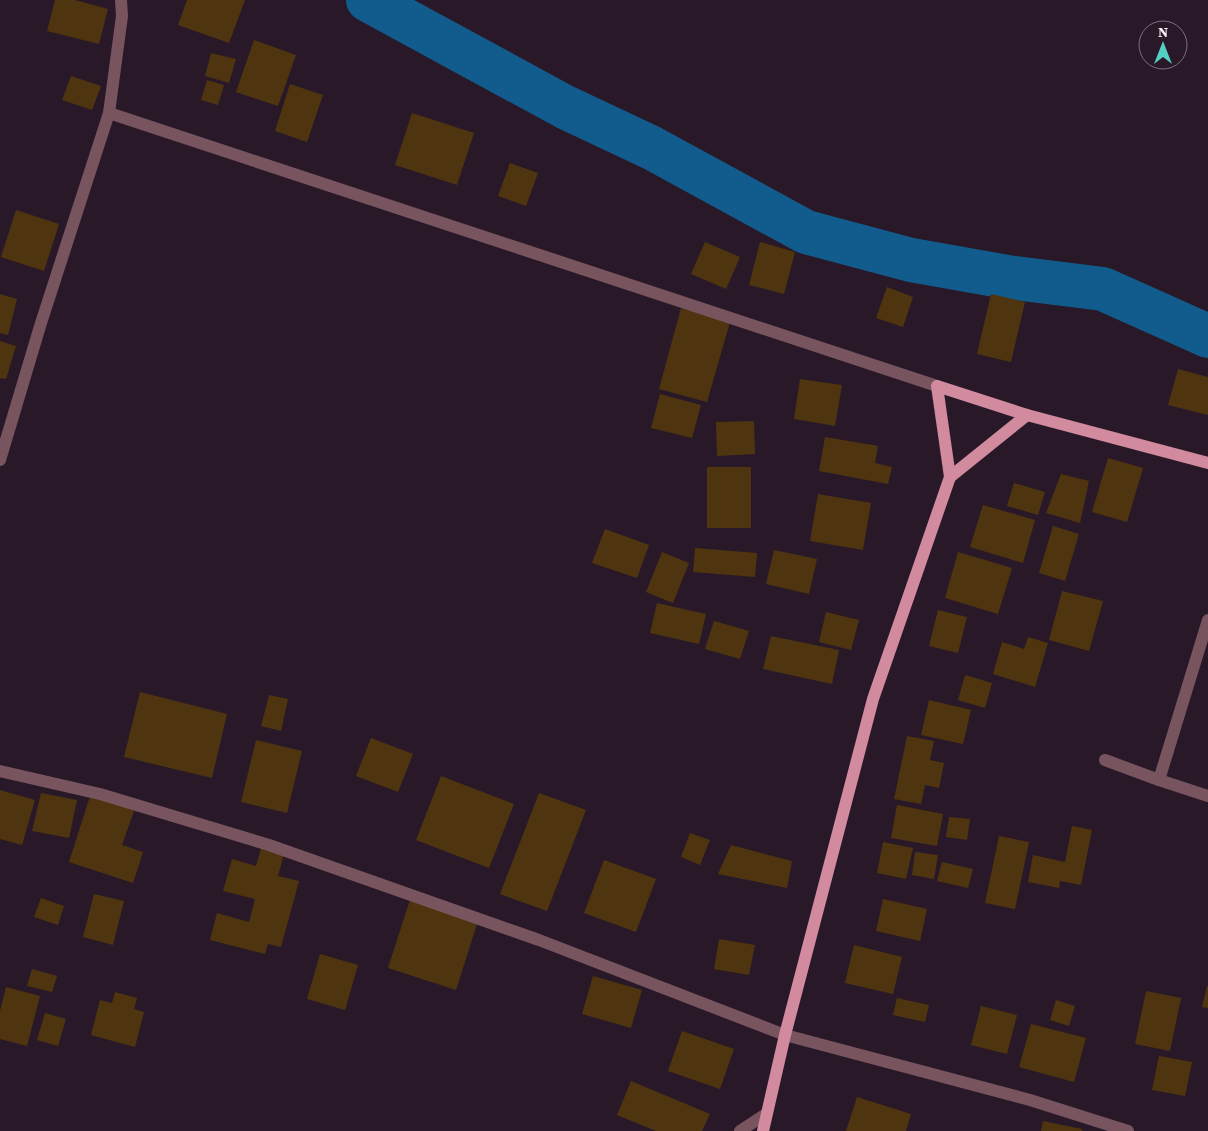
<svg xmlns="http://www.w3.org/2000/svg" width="1208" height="1131" font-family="'Source Serif 4',serif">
<rect width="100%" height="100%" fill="#291928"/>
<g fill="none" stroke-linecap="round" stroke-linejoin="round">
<path stroke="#125c8d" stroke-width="44" d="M368 0 565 107 652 148 806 232 911 260 1007 277 1103 289 1208 336"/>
</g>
<g fill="#4e350f">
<path d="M55 0H75L108 9 99 44 47 31Z"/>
<path d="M187 0H245L229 43 178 25Z"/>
<path d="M254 40 296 55 278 106 236 92Z"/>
<path d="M211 53 236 59 229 83 205 76Z"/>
<path d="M71 76 101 86 92 110 62 100Z"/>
<path d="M207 80 224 85 218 105 201 100Z"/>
<path d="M290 84 323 95 307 142 275 131Z"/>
<path d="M412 113 474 133 457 185 395 165Z"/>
<path d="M510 163 538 173 526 206 498 196Z"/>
<path d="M16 210 59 224 44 271 1 257Z"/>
<path d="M705 242 740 257 726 289 691 274Z"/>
<path d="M760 242 795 252 784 294 749 285Z"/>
<path d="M887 287 913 297 903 327 876 318Z"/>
<path d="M0 294 17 299 8 335 0 333Z"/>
<path d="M991 294 1025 302 1011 362 977 354Z"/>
<path d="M681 308 730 322 707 402 659 389Z"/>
<path d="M0 341 16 346 6 379 0 378Z"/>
<path d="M1178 369 1208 377V415L1168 405Z"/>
<path d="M800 379 842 385 835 426 794 419Z"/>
<path d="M660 394 701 405 692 438 651 428Z"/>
<path d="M754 421 755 454 717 456 716 422Z"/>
<path d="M825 437 878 446 875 463 892 467 888 484 819 471Z"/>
<path d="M1108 458 1143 468 1127 522 1092 512Z"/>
<rect x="707" y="467" width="44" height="61"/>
<path d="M1061 474 1089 481 1080 523 1046 513Z"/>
<path d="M1014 483 1045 492 1038 515 1007 506Z"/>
<path d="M818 494 871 503 863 550 810 541Z"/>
<path d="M983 505 1035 520 1023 563 970 547Z"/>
<path d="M1053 526 1079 534 1065 581 1039 573Z"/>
<path d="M605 529 649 545 637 578 592 563Z"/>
<path d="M695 548 757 553 755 577 693 572Z"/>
<path d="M774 550 817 559 809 594 766 584Z"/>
<path d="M662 552 689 563 673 603 646 592Z"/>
<path d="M958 552 1012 568 998 614 945 598Z"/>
<path d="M1062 591 1103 601 1089 651 1049 640Z"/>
<path d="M657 603 706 614 699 644 650 633Z"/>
<path d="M938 610 967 617 958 653 929 646Z"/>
<path d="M826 612 859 620 851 650 819 642Z"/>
<path d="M714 621 749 631 740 659 705 649Z"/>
<path d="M771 636 839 650 832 684 763 669Z"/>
<path d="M1028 637 1048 643 1035 687 993 674 1002 642 1024 649Z"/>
<path d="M965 675 992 683 985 708 958 700Z"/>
<path d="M140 692 227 714 212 778 124 757Z"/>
<path d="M269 695 288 699 281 731 261 726Z"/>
<path d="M929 700 971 710 963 744 921 735Z"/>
<path d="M907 736 934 741 930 760 944 763 939 788 925 785 921 804 894 799Z"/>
<path d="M371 738 413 754 398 792 356 776Z"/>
<path d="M256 740 302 751 287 813 241 802Z"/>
<path d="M441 776 514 804 489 868 416 840Z"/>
<path d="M0 790 35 800 22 845 0 839Z"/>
<path d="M41 793 77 800 69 838 32 831Z"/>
<path d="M91 793 135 808 122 845 143 852 133 883 69 862Z"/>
<path d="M539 793 586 810 547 911 500 894Z"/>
<path d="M897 805 943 814 937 846 891 838Z"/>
<path d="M949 817 970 819 967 840 946 837Z"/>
<path d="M1072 826 1092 830 1081 885 1060 881 1059 888 1028 882 1033 855 1065 862Z"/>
<path d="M690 833 710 840 700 865 681 857Z"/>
<path d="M999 836 1029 842 1015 909 985 903Z"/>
<path d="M883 842 913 848 906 879 877 873Z"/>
<path d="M731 845 792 861 787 888 718 874Z"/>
<path d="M261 848 284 854 278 876 299 881 281 947 268 944 265 954 210 940 217 913 249 922 255 899 223 891 232 859 256 866Z"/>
<path d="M915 852 938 855 934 879 912 875Z"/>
<path d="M604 860 656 879 636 932 584 913Z"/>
<path d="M942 862 973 869 968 888 937 881Z"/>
<path d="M94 894 124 901 113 945 83 937Z"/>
<path d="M41 898 64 906 58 925 34 917Z"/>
<path d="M883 899 927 909 920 941 876 931Z"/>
<path d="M410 900 478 921 456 990 388 968Z"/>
<path d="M719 939 755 945 749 975 714 969Z"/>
<path d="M854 945 902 957 893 994 845 983Z"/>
<path d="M320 954 358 965 345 1010 307 999Z"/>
<path d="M32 969 57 976 52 992 27 986Z"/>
<path d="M593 976 642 990 631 1028 582 1014Z"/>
<path d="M1207 986H1208V1008L1202 1007Z"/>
<path d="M6 987 40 996 27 1046 0 1039V1011Z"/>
<path d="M1146 991 1181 998 1170 1051 1135 1044Z"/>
<path d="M115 992 137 998 134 1009 144 1012 135 1047 91 1035 100 1000 112 1003Z"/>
<path d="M897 998 929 1005 925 1022 893 1015Z"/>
<path d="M1056 1000 1075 1006 1069 1026 1050 1020Z"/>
<path d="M981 1006 1017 1015 1007 1054 971 1045Z"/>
<path d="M45 1013 66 1019 58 1046 37 1040Z"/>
<path d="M1031 1024 1086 1038 1074 1082 1019 1067Z"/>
<path d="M682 1031 734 1049 720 1089 668 1071Z"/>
<path d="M1159 1056 1192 1062 1185 1096 1152 1090Z"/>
<path d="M631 1081 710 1114 702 1131H656L617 1115Z"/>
<path d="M857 1097 911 1114 906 1131H846Z"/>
<path d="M1043 1121 1082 1129V1131H1041Z"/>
</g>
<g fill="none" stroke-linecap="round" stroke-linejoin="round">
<g stroke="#78555e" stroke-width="12">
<path d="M109 113 937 386"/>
<path d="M0 460 41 323 109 113 122 16 121 0"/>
<path d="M1105 760 1159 780 1208 796"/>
<path d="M0 771 100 794 269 845 539 940 785 1035 1030 1100 1128 1131"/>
<path d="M1159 780 1208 620"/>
<path d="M740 1131 766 1114"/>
</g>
<g stroke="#d18a9e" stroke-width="12">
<path d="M950 477 1027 415"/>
<path d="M763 1131 785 1035 873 699 950 477 937 386 1027 415 1208 463"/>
</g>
</g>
<g transform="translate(1163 45)"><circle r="24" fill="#291928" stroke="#7d6f7c"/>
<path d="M0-4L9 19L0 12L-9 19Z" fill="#55cec4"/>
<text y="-8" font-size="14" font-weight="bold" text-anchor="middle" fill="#fcf0fb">N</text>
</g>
</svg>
